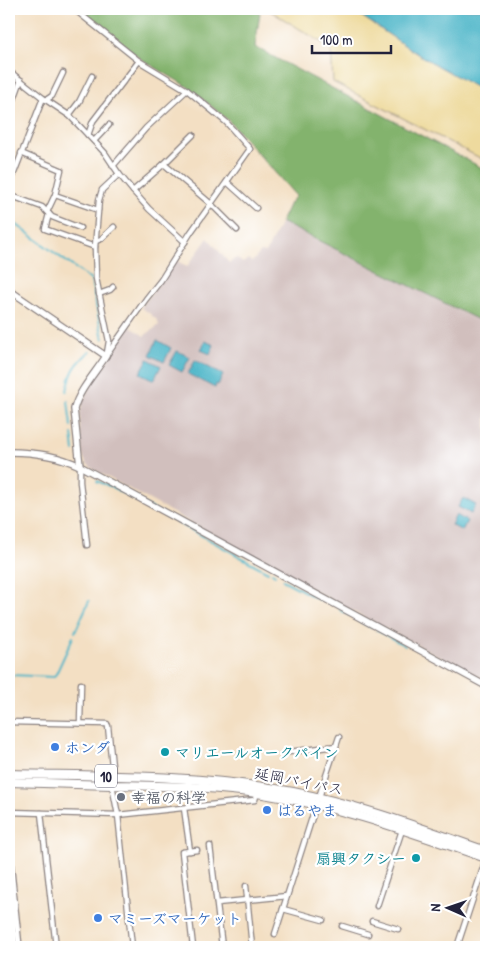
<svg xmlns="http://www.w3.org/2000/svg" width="495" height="956" font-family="'Patrick Hand','Klee One',sans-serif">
<rect width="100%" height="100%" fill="#fff"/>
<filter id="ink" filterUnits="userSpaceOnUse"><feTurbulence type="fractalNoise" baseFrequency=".02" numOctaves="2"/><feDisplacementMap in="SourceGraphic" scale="10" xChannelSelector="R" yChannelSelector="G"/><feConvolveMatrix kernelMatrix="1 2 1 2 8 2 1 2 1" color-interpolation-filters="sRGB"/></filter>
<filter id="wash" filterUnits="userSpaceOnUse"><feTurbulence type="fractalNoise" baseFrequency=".0096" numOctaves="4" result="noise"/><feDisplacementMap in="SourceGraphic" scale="20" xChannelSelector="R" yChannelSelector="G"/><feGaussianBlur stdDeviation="1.12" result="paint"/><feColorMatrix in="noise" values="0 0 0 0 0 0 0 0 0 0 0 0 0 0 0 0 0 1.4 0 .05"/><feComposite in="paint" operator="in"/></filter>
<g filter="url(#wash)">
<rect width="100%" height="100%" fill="#f3dfc3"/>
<path fill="#d1bfbd" d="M281 222 483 322V336L486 338V678L478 676 369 620 93 469 86 463 82 453 80 427V413L83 400 92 384 130 326 144 336 159 325 157 320 148 312 141 308 176 260 187 267 208 238 229 263 236 258 243 263 248 259 252 262 261 252 266 253Z"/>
<path fill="#83b36d" stroke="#526a54" d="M78 9H253L260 13 255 47 486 170V338L483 336V322L281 222 290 203 296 196 228 120 188 87 141 59Z"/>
<path fill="#eeda9e" stroke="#887e6c" d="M267 9H351L419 55 486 93V161L333 82 331 48Z"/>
<g fill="#4bb5c8" stroke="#366c82">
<path d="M351 9H486V93L419 55Z"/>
<path d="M157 340 171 348 164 362 150 355Z"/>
<path d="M205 341 214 345 210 354 201 350Z"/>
<path d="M177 351 190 357 182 372 169 365Z"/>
<path d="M148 359 161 366 154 380 140 373Z"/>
<path d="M195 360 223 375 218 385 216 384 215 388 188 374Z"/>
<path d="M463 498 476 505 471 514 458 507Z"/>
<path d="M456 515 467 521 462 531 451 525Z"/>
</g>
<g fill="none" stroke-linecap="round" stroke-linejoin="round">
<g stroke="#4bb5c8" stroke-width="2">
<path d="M9 219 91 280 103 339"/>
<path d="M67 391C71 371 75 365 90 351"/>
<path d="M68 401 71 426"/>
<path d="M72 434 74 451"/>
<path d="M97 481 112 487 173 520"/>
<path d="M177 522 268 572"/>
<path d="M272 573 275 575"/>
<path d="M283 580 320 600"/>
<path d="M340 610 349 615"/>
<path d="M356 619 372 628"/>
<path d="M377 630 405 646"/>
<path d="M75 632 89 601"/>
<path d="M9 727 10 678 12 675 53 677 56 674 73 637"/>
</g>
</g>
</g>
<g filter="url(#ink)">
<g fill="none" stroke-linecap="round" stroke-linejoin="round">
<defs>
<g id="minor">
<path d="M74 9 139 61 187 90 226 122 250 149 191 232 161 280 146 299 106 356"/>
<path d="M9 71 43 98 70 116 105 153 119 174 133 191 149 209 185 242"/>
<path d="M46 100 52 96 63 73"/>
<path d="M9 101 13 102 21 80"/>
<path d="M69 115 79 102 92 76"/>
<path d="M88 135 93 121 139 61"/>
<path d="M94 141 109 125"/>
<path d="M21 153 61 170 55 195 47 212"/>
<path d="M164 164 193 135"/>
<path d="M113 166 146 128 187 90"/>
<path d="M227 182 256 208"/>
<path d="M9 186 43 98"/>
<path d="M133 191 164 164 211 204 237 230"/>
<path d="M9 195 42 207 52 217 80 228"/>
<path d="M55 195 98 210"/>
<path d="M49 214 45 229 95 247"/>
<path d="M96 241 101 239 114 227"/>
<path d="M99 294 110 290 113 287"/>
<path d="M107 353 109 341 96 278 95 247 99 200 102 190 119 174"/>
<path d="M80 466V482L87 545"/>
<path d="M9 722 107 724"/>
<path d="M80 723 81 684"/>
<path d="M108 726 112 766V785L118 815 132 947"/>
<path d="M289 752 336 746"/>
<path d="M319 797 339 737"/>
<path d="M184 808 190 851"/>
<path d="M9 812 118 815 255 800 257 791"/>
<path d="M41 813 56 947"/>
<path d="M210 846 222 947"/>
<path d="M246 886 252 947"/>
<path d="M217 903 287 896"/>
<path d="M377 906 402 830"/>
<path d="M283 909 323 920"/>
<path d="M372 921 398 929"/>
<path d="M9 925H16"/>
<path d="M342 926 368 934"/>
<path d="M275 934 316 805"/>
<path d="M193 947 182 852 197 850"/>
<path d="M457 947 486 859"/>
</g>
<g id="tertiary">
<path d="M9 290 106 356C96 372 79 390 74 409L80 466 486 686"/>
<path d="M9 452C34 452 57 455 80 466"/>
<path d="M9 852 19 947"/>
</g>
<g id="trunk">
<path d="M9 774C104 776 200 774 293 792 360 805 423 829 486 851"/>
<path d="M9 782C43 783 77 784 111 785 162 786 213 786 263 794 340 806 413 833 486 858"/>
</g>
</defs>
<use href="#minor" stroke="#8a807f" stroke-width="7"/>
<use href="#tertiary" stroke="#8a807f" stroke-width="8"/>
<use href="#trunk" stroke="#8a807f" stroke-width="10"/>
<use href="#minor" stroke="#fff" stroke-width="4.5"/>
<use href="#tertiary" stroke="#fff" stroke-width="5.5"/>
<use href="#trunk" stroke="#fff" stroke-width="8"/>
</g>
</g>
<g fill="#3f7fe0" stroke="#fff" stroke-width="2">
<circle cx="55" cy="747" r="5"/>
<circle cx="267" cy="810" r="5"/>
<circle cx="98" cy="918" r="5"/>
</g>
<g fill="#0f9aa8" stroke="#fff" stroke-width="2">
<circle cx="165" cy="752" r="5"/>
<circle cx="416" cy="858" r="5"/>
</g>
<circle fill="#6b7280" stroke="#fff" stroke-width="2" cx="121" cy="797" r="5"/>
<g text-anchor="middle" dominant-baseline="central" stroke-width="4.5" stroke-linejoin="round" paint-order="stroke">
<rect fill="#fff" stroke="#646476" stroke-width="1" x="95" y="764.5" width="22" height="23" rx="4"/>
<g font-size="14" font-weight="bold" fill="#22223b">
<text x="106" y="776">10</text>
</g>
<g font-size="15" font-weight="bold" fill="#366cbe" stroke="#fff" text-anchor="start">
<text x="65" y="747">ホンダ</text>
<text x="277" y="810">はるやま</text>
<text x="108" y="918">マミーズマーケット</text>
</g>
<g font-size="15" font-weight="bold" fill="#0d838f" stroke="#fff" text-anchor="start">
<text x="175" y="752">マリエールオークパイン</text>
<text x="406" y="858" text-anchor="end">扇興タクシー</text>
</g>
<g font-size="15" fill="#22223b" stroke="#fff">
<text transform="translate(299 781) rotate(11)">延岡バイパス</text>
</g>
<g font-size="15" font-weight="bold" fill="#5b616d" stroke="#fff" text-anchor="start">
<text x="131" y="797">幸福の科学</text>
</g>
</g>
<rect width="495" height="956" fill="none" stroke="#fff" stroke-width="30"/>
<g transform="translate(448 908) rotate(272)" stroke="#ffffff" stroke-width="4" paint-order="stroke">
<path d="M0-4L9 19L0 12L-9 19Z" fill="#22223b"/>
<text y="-8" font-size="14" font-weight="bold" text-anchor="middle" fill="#22223b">N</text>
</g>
<path d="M312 45v8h79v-8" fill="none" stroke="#22223b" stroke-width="2.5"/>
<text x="320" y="45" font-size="15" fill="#22223b" stroke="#ffffff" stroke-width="4" paint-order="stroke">100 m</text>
</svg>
